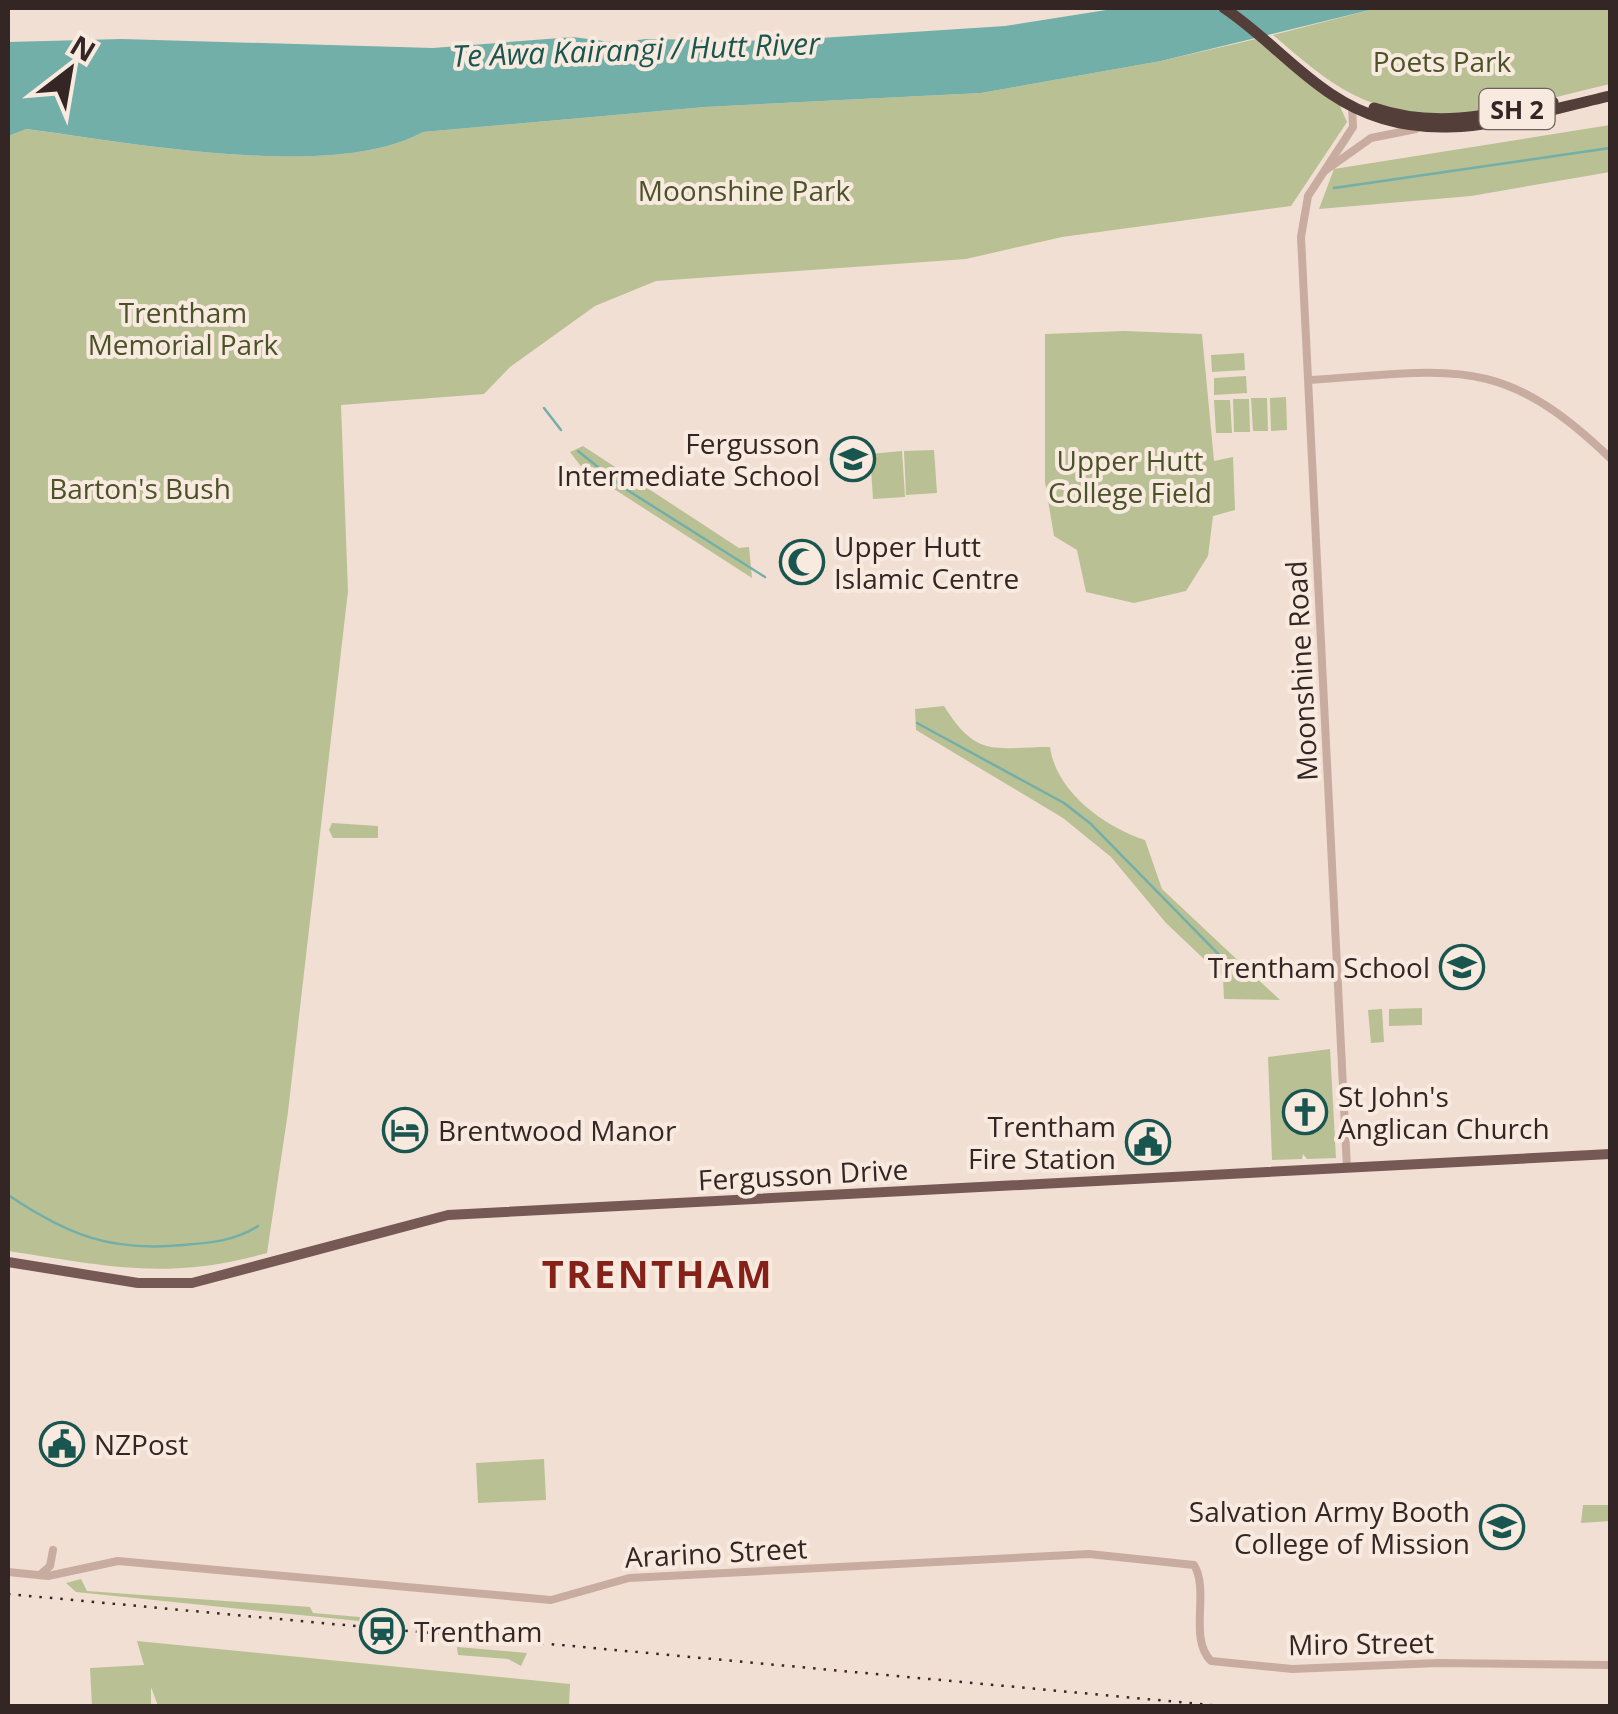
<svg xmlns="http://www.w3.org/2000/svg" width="1618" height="1714" font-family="'Open Sans',sans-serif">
<rect width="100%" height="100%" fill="#f1dfd4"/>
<g fill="#b9c094">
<path d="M1378 8H1610V84C1527 103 1435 136 1354 95 1324 80 1298 56 1273 35Z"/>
<path d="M1256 39 1339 104 1347 122 1291 206 1062 237 966 259 656 281 595 306 510 367 484 394 341 405 348 591 288 1112 267 1253C165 1281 109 1266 8 1251V136L25 129C128 142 333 182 423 132L705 107 981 93 1161 61Z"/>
<path d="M1610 125V172L1471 196 1319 209 1334 169Z"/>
<path d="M1124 331 1202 334 1214 461 1233 457 1235 510 1213 516 1208 556 1186 591 1134 603 1086 592 1077 550 1054 536 1045 482V334Z"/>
<path d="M1244 353 1245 370 1212 372 1211 355Z"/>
<path d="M1246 376 1247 393 1214 395V378Z"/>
<path d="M1286 397 1287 430 1271 431 1270 398Z"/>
<path d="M1251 398H1267L1268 431H1253Z"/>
<path d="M1233 399H1249L1250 432H1234Z"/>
<path d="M1214 400H1230L1232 433H1216Z"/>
<path d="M583 446 739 548 749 547 752 578 583 469 570 452Z"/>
<path d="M934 450 937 493 906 495 904 451Z"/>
<path d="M902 451 905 497 873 499 870 454Z"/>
<path d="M944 706C977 759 994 747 1050 747 1056 792 1105 827 1145 840L1162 889 1280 1000 1224 999 1223 977 1166 923 1111 857 1063 818 916 730 915 709Z"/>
<path d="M332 823 378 826V838H333L329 830Z"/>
<path d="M1422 1008V1025L1389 1026V1009Z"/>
<path d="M1382 1009 1384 1042 1371 1043 1368 1010Z"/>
<path d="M1330 1049 1336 1158 1307 1159 1303 1154 1302 1159 1272 1160 1268 1057Z"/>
<path d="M544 1459 546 1500 478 1503 476 1463Z"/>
<path d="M1583 1505H1610V1521L1581 1523Z"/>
<path d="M81 1579 87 1591 310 1607 313 1613 360 1617 359 1621 76 1592 66 1583Z"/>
<path d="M137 1641 570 1684 569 1706H158L151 1687V1706H92L90 1668 144 1665Z"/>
<path d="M457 1647 527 1653 521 1666 508 1659 458 1655Z"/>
</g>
<path fill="#72afa8" d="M1119 8H1378L1161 61 981 93 705 107 423 132C333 182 128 142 26 129L8 136V42L122 39 433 48 573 37 619 43 645 39 774 41 1005 26Z"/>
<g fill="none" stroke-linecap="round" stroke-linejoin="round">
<g stroke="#72afa8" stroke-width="2.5">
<path d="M1334 188 1610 148"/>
<path d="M544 408 561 430"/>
<path d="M578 451 624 488 765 577"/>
<path d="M917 723 1064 803 1091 824 1239 975"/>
<path d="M8 1195C68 1235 110 1252 183 1245 210 1243 235 1241 258 1226"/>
</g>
<g stroke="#c9aca0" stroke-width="8">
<path d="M1326 170 1371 138 1416 129"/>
<path d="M1310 380C1452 371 1500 352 1610 458"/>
<path d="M1347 1168 1301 237 1308 196 1353 127 1352 106"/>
<path d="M8 1572 48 1576 118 1561 551 1600 629 1578 1089 1554 1194 1565C1210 1591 1188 1638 1211 1661L1292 1669 1438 1663 1610 1665"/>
<path d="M40 1575 50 1566 53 1550"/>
</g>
<path stroke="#765954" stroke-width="10" d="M8 1262 138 1283H192L448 1215 1610 1154"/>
<g stroke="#543e3a" stroke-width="11">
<path d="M1224 8C1262 33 1293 69 1331 94 1421 155 1515 117 1610 96"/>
<path d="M1374 108C1435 129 1492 115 1553 102"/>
</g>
<path stroke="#332624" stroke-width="2.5" stroke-dasharray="2.5 8" stroke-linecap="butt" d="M8 1594 1222 1706"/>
</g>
<defs>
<symbol id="school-ring" viewBox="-11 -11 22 22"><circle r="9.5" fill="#f9eae0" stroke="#18564f" stroke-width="1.5"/><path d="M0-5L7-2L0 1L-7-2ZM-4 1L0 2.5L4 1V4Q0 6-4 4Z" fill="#18564f"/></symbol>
<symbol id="mosque-ring" viewBox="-11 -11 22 22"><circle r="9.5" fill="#f9eae0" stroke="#18564f" stroke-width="1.5"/><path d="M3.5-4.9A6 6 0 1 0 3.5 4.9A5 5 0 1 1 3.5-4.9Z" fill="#18564f"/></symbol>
<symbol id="church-ring" viewBox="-11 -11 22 22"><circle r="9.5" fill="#f9eae0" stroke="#18564f" stroke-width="1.5"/><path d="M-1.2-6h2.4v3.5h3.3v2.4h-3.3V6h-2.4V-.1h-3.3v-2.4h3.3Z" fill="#18564f"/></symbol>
<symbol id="hotel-ring" viewBox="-11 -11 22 22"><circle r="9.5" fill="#f9eae0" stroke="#18564f" stroke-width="1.5"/><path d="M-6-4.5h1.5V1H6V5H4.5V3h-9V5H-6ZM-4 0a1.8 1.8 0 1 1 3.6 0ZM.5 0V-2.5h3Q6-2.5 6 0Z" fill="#18564f"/></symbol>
<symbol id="civic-ring" viewBox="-11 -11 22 22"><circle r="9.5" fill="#f9eae0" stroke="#18564f" stroke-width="1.5"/><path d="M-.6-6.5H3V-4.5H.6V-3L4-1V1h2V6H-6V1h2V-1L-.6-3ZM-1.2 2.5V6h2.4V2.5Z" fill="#18564f"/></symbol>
<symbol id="university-ring" viewBox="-11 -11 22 22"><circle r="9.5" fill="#f9eae0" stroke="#18564f" stroke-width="1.5"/><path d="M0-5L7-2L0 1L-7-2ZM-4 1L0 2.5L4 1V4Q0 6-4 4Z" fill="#18564f"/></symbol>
<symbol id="station-ring" viewBox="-11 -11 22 22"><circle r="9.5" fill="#f9eae0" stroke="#18564f" stroke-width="1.5"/><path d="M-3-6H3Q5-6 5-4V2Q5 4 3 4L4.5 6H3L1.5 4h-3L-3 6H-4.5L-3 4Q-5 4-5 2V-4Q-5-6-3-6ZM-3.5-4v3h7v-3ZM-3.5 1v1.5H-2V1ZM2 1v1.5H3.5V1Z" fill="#18564f"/></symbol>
</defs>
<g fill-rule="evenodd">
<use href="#school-ring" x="828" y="434" width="50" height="50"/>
<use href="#mosque-ring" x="777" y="537" width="50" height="50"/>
<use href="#school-ring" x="1437" y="942" width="50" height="50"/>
<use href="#church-ring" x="1280" y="1087" width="50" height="50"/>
<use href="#hotel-ring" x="380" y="1105" width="50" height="50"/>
<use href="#civic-ring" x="1123" y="1117" width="50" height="50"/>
<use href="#civic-ring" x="37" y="1419" width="50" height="50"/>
<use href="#university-ring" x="1477" y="1502" width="50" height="50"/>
<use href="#station-ring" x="357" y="1606" width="50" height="50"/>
</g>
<g text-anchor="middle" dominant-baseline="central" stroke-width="8" stroke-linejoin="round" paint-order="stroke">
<rect fill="#f9eae0" stroke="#6e615c" stroke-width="2.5" x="1479.5" y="89" width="75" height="40" rx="8"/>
<g font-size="25" font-weight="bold" fill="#332624">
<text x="1517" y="109">SH 2</text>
</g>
<g font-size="28" fill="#4a5227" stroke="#f9eae0">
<text x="1442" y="61">Poets Park</text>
<text x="744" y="190">Moonshine Park</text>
<text x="183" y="312">Trentham<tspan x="183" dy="32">Memorial Park</tspan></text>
<text x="1130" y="460">Upper Hutt<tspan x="1130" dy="32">College Field</tspan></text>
<text x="140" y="488">Barton's Bush</text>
</g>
<g font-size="28" fill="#332624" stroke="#f9eae0" text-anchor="start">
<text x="820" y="443" text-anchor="end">Fergusson<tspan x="820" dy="32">Intermediate School</tspan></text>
<text x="834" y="546">Upper Hutt<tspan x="834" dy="32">Islamic Centre</tspan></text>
<text x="1430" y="967" text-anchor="end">Trentham School</text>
<text x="1338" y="1096">St John's<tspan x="1338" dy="32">Anglican Church</tspan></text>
<text x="1116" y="1126" text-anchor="end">Trentham<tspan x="1116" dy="32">Fire Station</tspan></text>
<text x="438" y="1130">Brentwood Manor</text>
<text x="94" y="1444">NZPost</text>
<text x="1470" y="1511" text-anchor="end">Salvation Army Booth<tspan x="1470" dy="32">College of Mission</tspan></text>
<text x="414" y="1631">Trentham</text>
</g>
<g font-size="28" fill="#332624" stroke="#f9eae0">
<text transform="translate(1301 671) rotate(-93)">Moonshine Road</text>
<text transform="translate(803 1174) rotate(-3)">Fergusson Drive</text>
<text transform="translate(716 1552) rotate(-3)">Ararino Street</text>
<text transform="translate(1361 1643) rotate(-1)">Miro Street</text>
</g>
<g font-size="30" font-style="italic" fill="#18564f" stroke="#f9eae0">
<text transform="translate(636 49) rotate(-2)">Te Awa Kairangi / Hutt River</text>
</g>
<g font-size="38" font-weight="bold" letter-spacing="2.5" fill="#852119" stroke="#f9eae0">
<text x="658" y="1273">TRENTHAM</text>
</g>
</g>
<rect width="1618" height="1714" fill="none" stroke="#332624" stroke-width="20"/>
<g transform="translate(70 70) rotate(31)" stroke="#f9eae0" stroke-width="8" paint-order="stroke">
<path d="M0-8L18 38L0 25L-18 38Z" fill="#332624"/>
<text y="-15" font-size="28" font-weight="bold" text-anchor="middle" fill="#332624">N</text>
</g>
</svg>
